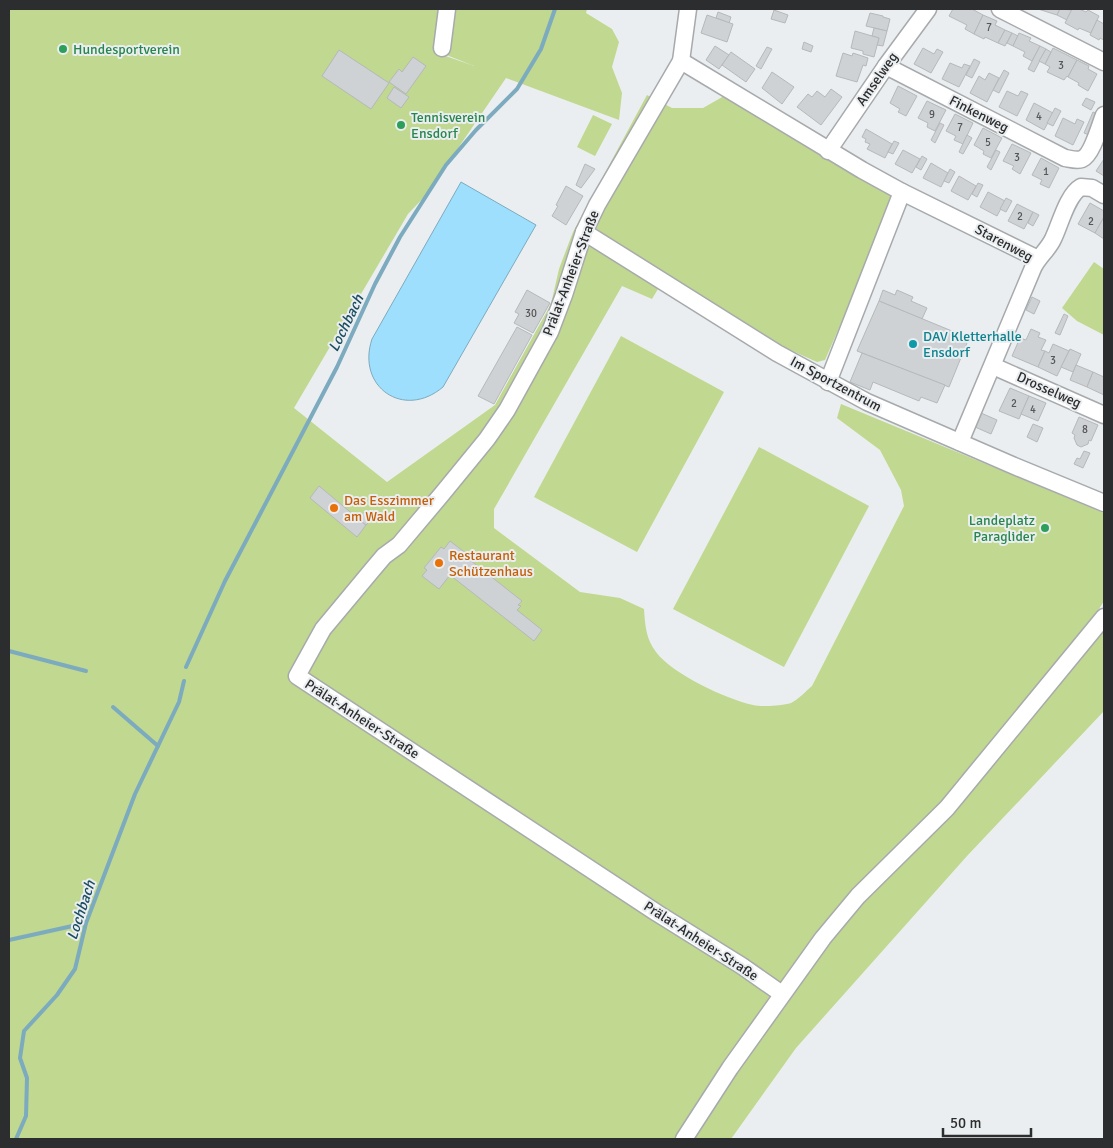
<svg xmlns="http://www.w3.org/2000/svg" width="1113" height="1148" font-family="Signika,sans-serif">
<rect width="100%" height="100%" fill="#ebeef0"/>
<g fill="#c0d88f">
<path d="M9 9H442L440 54 474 66 444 54 451 9H587L586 13 612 29 619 42 612 67 622 93 619 120 506 78 426 195 408 214 294 408 387 482 495 405 551 304 559 269 573 232 647 95 672 108H703L724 96 823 157 893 194 860 280 825 360 817 362 786 348 667 274 652 299 622 286 494 509V528L580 592 620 598 644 609C645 625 646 639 656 652 672 674 726 699 753 705 763 707 781 706 791 703 798 700 806 691 812 686L904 506 901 490 880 450 837 418 841 404 1104 513V601L1090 623 1104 634V711L967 856 796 1048 731 1139H9Z"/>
<path d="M593 115 612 124 595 156 577 147Z"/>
<path d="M1094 262 1104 269V335L1077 321 1062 308Z"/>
<path d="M621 336 724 392 637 552 534 497Z"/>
<path d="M759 447 869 506 784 667 673 609Z"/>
</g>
<path fill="#9edffd" stroke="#7caabf" d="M461 182 536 225 443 387C404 420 356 387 372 339Z"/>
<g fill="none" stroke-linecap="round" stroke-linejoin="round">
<g stroke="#7caabf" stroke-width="4">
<path d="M9 651 86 671"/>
<path d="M186 667 225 581 337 367 375 284 400 237 446 165 476 130 517 89 541 49 555 9"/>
<path d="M113 707 158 746"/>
<path d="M9 940 86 923"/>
<path d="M16 1139 26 1116 27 1078 20 1058 24 1031 57 995 75 969 86 923 135 794 179 702 184 681"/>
</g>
</g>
<g fill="#cfd2d4" stroke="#b6b8ba">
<path d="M953 9H972L983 15 974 34 965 29 967 25 949 16Z"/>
<path d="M1038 9H1060L1057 15Z"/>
<path d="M1060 9 1072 10 1067 20 1057 15Z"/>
<path d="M1072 9H1079L1086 12 1088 10 1099 16 1091 33 1079 28 1078 30 1065 23Z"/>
<path d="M774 10 788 15 785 23 771 19Z"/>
<path d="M718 12 731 17 729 23 716 18Z"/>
<path d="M870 13 883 16V17L890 19 887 31 866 26Z"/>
<path d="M707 15 733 24 727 42 701 33Z"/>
<path d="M983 15 997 21 995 25 1005 30 998 43 985 37 984 39 974 34Z"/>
<path d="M1097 20 1104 24V40L1100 38 1099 40 1090 35Z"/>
<path d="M874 28 887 31 883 46 877 45 879 38 872 36Z"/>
<path d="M1005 30 1012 33 1005 46 998 43Z"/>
<path d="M855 31 879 38 874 57 863 54V51L851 48Z"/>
<path d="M1012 33 1018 36 1013 46 1007 43Z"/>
<path d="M1019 33 1031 38 1029 41 1040 46 1032 61 1023 56 1025 52 1013 46Z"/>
<path d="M804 42 813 46 811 52 802 49Z"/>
<path d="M715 46 729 55 719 69 706 60Z"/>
<path d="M1040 46 1046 49 1034 72 1028 69Z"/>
<path d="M767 47 772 49 761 69 756 66Z"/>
<path d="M923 48 934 54 937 49 943 52 931 73 914 64Z"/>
<path d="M1053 48 1077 60 1068 77 1067 76 1064 80 1047 72 1050 67 1045 64Z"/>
<path d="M1046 49 1051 52 1045 64 1039 61Z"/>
<path d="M339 50 389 83 371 109 322 76Z"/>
<path d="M731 52 755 69 746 82 722 65Z"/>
<path d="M843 53 852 56 853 53 868 58 866 66 863 65 857 82 836 76Z"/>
<path d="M413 57 426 66 406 94 389 82 399 69 402 72Z"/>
<path d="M974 59 980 62 972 78 966 75Z"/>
<path d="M1077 60 1089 66 1088 69 1097 74 1088 91 1078 85 1079 83 1068 77Z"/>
<path d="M950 63 962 68 964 64 970 66 959 87 942 79Z"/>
<path d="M1004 70 1009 73 999 93 993 90Z"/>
<path d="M772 72 794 87 782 104 762 88Z"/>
<path d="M989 73 999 78 987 102 970 93 979 76 985 80Z"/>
<path d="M898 86 917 96 906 116 898 112 900 109 890 103Z"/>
<path d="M394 87 409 97 401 108 387 98Z"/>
<path d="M831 89 842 97 821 125 797 107 808 94 812 97 817 91 825 97Z"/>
<path d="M1007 91 1018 96 1021 91 1028 94 1017 116 999 107Z"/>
<path d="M1086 98 1095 102 1091 110 1082 105Z"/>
<path d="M927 101 946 110 935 131 927 127 928 123 918 118Z"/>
<path d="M1034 103 1053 113 1044 130 1026 120Z"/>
<path d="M1055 108 1061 111 1053 126 1047 123Z"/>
<path d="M1093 112 1098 114 1089 135 1084 133Z"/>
<path d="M955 114 973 123 963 144 954 140 956 136 946 131Z"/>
<path d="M1063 118 1075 124 1077 119 1084 122 1073 145 1055 136Z"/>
<path d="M940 123 944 125 935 143 931 140Z"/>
<path d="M983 128 1002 138 991 158 983 154 984 151 974 145Z"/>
<path d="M866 129 892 144 885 158 867 149 870 144 865 142 866 139 862 137Z"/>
<path d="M967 135 972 138 963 154 959 152Z"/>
<path d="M894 141 899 143 893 154 888 152Z"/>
<path d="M1012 144 1031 153 1020 174 1012 169 1014 166 1003 161Z"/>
<path d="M903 150 920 159 912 173 895 164Z"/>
<path d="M996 150 1000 152 991 170 987 167Z"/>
<path d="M922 156 927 159 921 170 916 167Z"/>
<path d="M1041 158 1059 168 1049 188 1040 184 1042 180 1032 175Z"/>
<path d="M1104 159V176L1096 171Z"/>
<path d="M931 163 948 173 941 187 923 178Z"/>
<path d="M585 164 595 169 581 188 576 185Z"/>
<path d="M950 169 955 172 949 183 944 181Z"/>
<path d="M959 176 976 186 968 200 951 191Z"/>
<path d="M978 183 983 185 977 197 972 194Z"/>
<path d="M566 186 583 196 566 225 552 216 558 206 556 205Z"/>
<path d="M988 192 1005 201 997 216 980 207Z"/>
<path d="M1006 198 1012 201 1006 212 1000 209Z"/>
<path d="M1090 203 1104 211V217L1095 233 1078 224Z"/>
<path d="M1017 204 1033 212 1024 229 1008 221Z"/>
<path d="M1033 212 1039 215 1033 226 1028 223Z"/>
<path d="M1104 217V239L1095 233Z"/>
<path d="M527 290 550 303 533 333 514 323 519 314 515 312Z"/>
<path d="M883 290 895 295 897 290 913 297 911 301 927 308 922 319 879 301Z"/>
<path d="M1032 297 1040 301 1034 314 1026 310Z"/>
<path d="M879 301 969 338 949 387 857 351Z"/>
<path d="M1064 314 1068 316 1060 335 1055 333Z"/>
<path d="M517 327 532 335 494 404 478 396Z"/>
<path d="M1031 329 1040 333 1038 337 1046 340 1041 350 1045 351 1038 367 1012 356 1020 338 1026 340Z"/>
<path d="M1053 344 1069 351 1057 376 1038 367 1045 351 1049 353Z"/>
<path d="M1070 349 1081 354 1073 372 1061 367Z"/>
<path d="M862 353 945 385 937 403 921 397 919 401 873 382 870 390 850 382Z"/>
<path d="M1076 365 1093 372 1087 387 1070 380Z"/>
<path d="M1093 372 1104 377V395L1087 387Z"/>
<path d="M1010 388 1029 396 1019 419 999 411Z"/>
<path d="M1029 396 1046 403 1038 421 1021 414Z"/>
<path d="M981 413 997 420 991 434 975 427Z"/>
<path d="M1079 417 1098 425 1091 441 1089 440 1088 444 1081 447 1077 445 1074 438 1075 435 1072 433Z"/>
<path d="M1033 424 1043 428 1037 442 1027 437Z"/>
<path d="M1084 451 1090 453 1083 468 1074 464 1077 458 1080 459Z"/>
<path d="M319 486 366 525 357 537 310 498Z"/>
<path d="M364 512 372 519 366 525 358 519Z"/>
<path d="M450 541 467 554 465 556 522 601 518 605 521 606 517 610 542 630 534 641 450 575 439 589 422 576 427 570 424 568 441 547 444 549Z"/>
</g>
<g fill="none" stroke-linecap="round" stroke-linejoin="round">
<defs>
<g id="minor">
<path d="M688 9 681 61 597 205 584 232 564 295 550 332 507 410 487 439 442 494 399 545 384 556 373 569 323 629 297 676 657 913 742 966 782 994"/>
<path d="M1000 9 1104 62"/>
<path d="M442 48 447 9"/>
<path d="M681 61 862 170 902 192 1038 259"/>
<path d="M886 66 1065 158C1071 159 1077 161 1082 159 1092 155 1100 125 1104 115"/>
<path d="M828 151 886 66 928 9"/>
<path d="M584 232 777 353 867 402 1012 465 1104 503"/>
<path d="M993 366 1104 415"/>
<path d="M828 382 902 192"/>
<path d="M960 442 1033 268C1038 257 1048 250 1053 239 1060 225 1067 195 1081 187L1092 188 1104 195"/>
<path d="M684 1139 730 1068 823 938 858 896 947 808 1104 617"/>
</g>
</defs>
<use href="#minor" stroke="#a7aaac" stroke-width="19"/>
<use href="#minor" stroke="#fff" stroke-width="16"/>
</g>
<g fill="#2e9e5b" stroke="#ebeef0" stroke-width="2">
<circle cx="63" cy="49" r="5"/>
<circle cx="401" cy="125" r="5"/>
<circle cx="1045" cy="528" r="5"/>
</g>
<circle fill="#0f9aa8" stroke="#ebeef0" stroke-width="2" cx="913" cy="344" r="5"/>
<g fill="#e8710a" stroke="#ebeef0" stroke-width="2">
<circle cx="334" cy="508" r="5"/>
<circle cx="439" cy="563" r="5"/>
</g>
<g text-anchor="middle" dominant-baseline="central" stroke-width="4" stroke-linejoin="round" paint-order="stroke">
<g font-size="11" fill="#555658">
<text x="989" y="27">7</text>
<text x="1061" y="65">3</text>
<text x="932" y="114">9</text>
<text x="1039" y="116">4</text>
<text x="960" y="127">7</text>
<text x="988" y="142">5</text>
<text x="1017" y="157">3</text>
<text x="1046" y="171">1</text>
<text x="1020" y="216">2</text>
<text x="1091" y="221">2</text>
<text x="531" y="313">30</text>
<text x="1053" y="360">3</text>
<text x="1014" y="403">2</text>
<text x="1033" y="409">4</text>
<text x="1085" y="429">8</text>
</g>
<g font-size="14" fill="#27864d" stroke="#ebeef0" text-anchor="start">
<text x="73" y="49">Hundesportverein</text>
<text x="411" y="117">Tennisverein<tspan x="411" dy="16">Ensdorf</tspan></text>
<text x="1035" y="520" text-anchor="end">Landeplatz<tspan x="1035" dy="16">Paraglider</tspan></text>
</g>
<g font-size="14" fill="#2c2d2e" stroke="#ebeef0">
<text transform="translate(877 79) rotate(-55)">Amselweg</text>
<text transform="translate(979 114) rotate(27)">Finkenweg</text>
<text transform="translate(1004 243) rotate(28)">Starenweg</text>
<text transform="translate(571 273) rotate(-69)">Prälat-Anheier-Straße</text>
<text transform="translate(836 384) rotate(28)">Im Sportzentrum</text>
<text transform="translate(1049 390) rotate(24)">Drosselweg</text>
<text transform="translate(362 719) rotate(33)">Prälat-Anheier-Straße</text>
<text transform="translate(701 941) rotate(33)">Prälat-Anheier-Straße</text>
</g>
<g font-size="14" fill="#0d838f" stroke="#ebeef0" text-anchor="start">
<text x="923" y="336">DAV Kletterhalle<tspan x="923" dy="16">Ensdorf</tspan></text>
</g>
<g font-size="14" fill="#c56008" stroke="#ebeef0" text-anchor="start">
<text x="344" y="500">Das Esszimmer<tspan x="344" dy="16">am Wald</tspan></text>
<text x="449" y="555">Restaurant<tspan x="449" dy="16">Schützenhaus</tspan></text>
</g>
<g font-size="15" font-style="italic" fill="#1a4d62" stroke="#ebeef0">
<text transform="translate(346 323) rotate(-64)">Lochbach</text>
<text transform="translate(81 910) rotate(-72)">Lochbach</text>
</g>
</g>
<rect width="1113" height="1148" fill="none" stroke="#2c2d2e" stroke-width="20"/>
<path d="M943 1128v8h88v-8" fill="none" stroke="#2c2d2e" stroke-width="2.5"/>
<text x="950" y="1128" font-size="15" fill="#2c2d2e" stroke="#ebeef0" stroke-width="4" paint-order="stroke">50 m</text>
</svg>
